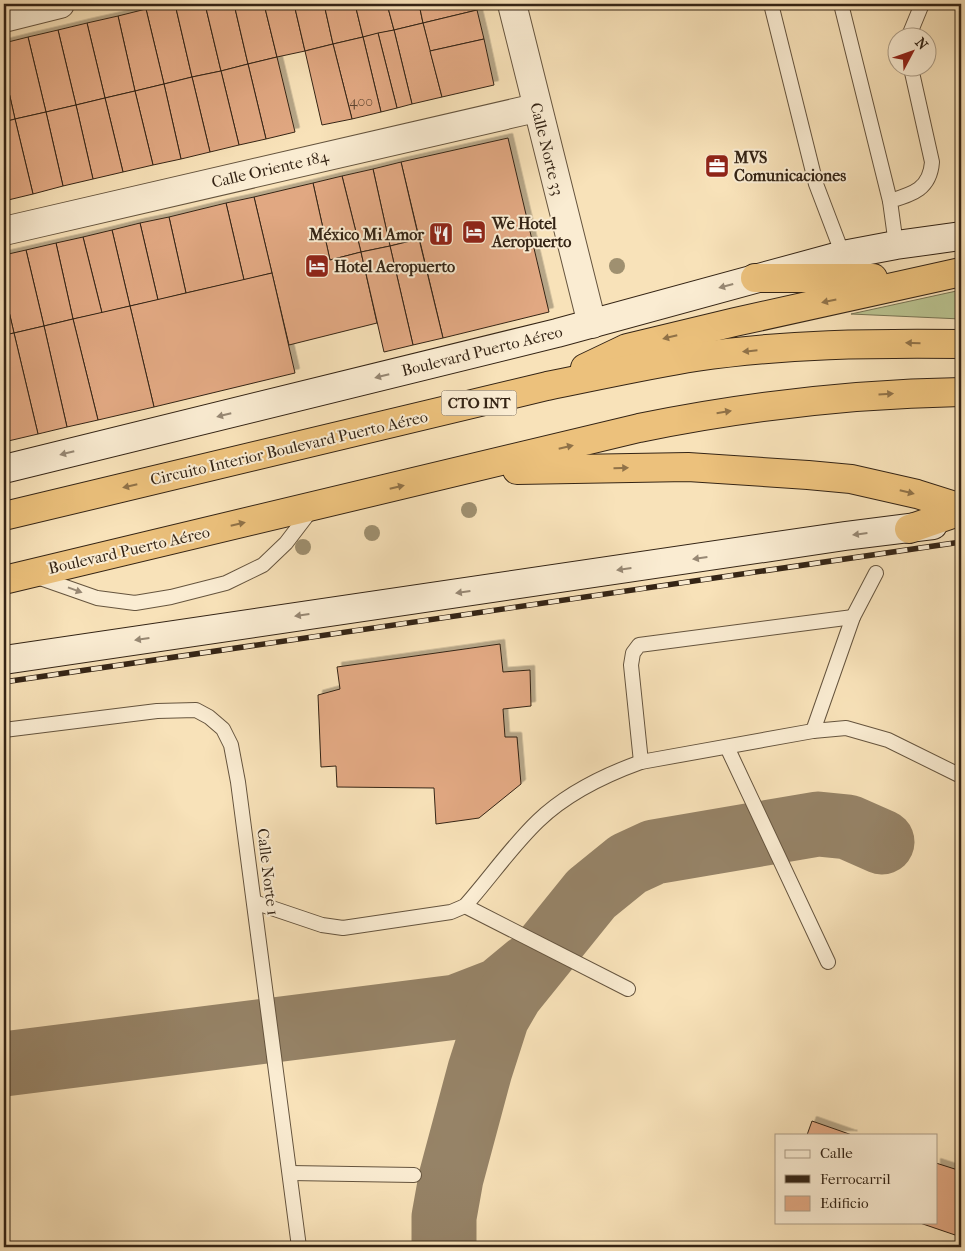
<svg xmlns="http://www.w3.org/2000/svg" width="965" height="1251" font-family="'IM FELL French Canon',serif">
<defs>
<filter id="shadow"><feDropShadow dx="4.5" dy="-4.5" stdDeviation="0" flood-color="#0004"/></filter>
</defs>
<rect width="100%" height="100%" fill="#f8e2b9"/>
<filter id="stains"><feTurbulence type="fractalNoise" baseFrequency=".004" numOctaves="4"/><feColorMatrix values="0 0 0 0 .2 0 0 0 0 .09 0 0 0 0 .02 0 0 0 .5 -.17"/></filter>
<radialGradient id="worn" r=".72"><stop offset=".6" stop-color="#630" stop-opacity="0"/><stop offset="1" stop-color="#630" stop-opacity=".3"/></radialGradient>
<path fill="#bac491" stroke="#777453" d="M961 290V319L851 314Z"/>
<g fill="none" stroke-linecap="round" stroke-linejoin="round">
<g stroke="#968367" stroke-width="65">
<path d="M4 1064 456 1007 500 990 529 966"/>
<path d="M444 1247V1217L451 1178 480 1070 497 1017 511 993 591 894 628 864 654 852 818 824 848 827 882 842"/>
</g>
</g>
<g fill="#e1a882" stroke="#342415" filter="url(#shadow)">
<path d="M170 4H175L192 77 164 84 146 9Z"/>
<path d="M175 4H205L221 71 192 77Z"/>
<path d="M205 4H234L248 64 221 71Z"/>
<path d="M234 4H264L277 57 248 64Z"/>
<path d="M264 4H294L305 51 277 57Z"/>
<path d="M294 4H324L333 44 305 51Z"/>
<path d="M324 4H355L363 37 333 44Z"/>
<path d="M355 4H387L394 30 363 37Z"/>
<path d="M387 4H419L423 23 394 30Z"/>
<path d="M419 4H476L477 10 423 23Z"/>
<path d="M146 9 164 84 135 91 118 16Z"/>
<path d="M477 10 484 39 430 51 423 23Z"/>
<path d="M118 16 135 91 105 98 87 23Z"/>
<path d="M87 23 105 98 76 105 58 30Z"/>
<path d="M423 23 442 97 412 104 394 30Z"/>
<path d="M58 30 76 105 46 112 28 37Z"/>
<path d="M394 30 412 104 397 108 378 33Z"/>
<path d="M378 33 397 108 381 112 363 37Z"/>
<path d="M28 37 46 112 15 119 4 70V43Z"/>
<path d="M363 37 381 112 352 119 333 44Z"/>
<path d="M484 39 494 85 442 97 430 51Z"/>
<path d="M333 44 352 119 322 125 305 51Z"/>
<path d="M277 57 295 132 266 139 248 64Z"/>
<path d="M248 64 266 139 239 145 221 71Z"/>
<path d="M4 70 15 119 4 122Z"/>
<path d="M221 71 239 145 210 152 192 77Z"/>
<path d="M192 77 210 152 181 159 164 84Z"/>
<path d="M164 84 181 159 153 165 135 91Z"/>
<path d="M135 91 153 165 123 172 105 98Z"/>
<path d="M105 98 123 172 93 179 76 105Z"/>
<path d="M76 105 93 179 63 186 46 112Z"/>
<path d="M46 112 63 186 33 194 15 119Z"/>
<path d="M15 119 33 194 4 201V122Z"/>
<path d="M508 138 549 312 443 338 401 162Z"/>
<path d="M401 162 419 239 390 246 373 169Z"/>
<path d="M373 169 390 246 361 252 342 176Z"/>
<path d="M342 176 361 252 330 260 313 183Z"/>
<path d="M313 183 330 260 361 252 377 323 289 345 254 197Z"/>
<path d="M254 197 272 273 244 280 226 203Z"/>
<path d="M226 203 244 280 186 293 169 217Z"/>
<path d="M169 217 186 293 158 300 140 223Z"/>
<path d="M140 223 158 300 130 306 112 230Z"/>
<path d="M112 230 130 306 102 313 83 237Z"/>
<path d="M83 237 102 313 73 319 56 243Z"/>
<path d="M419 239 443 338 413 345 390 246Z"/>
<path d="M56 243 73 319 44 326 26 250Z"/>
<path d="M390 246 413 345 384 352 361 252Z"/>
<path d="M26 250 44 326 14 333 4 290V255Z"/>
<path d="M272 273 295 373 154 407 130 306Z"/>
<path d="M4 290 14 333 4 335Z"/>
<path d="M130 306 154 407 98 420 73 319Z"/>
<path d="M73 319 98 420 67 427 44 326Z"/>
<path d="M44 326 67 427 38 434 14 333Z"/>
<path d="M14 333 38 434 4 442V335Z"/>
<path d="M500 644 503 672 530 670 531 706 503 709 505 737H517L521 784 479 818 436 824 434 788 337 787 336 766 321 767 318 695 340 689 337 667Z"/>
<path d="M812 1121 852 1135H853H807Z"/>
<path d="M936 1163 961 1171V1237L917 1222H936Z"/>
</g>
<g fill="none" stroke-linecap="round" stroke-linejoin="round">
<defs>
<g id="lane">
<path d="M771 4 816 184 843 255"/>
<path d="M841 4 890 201"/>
<path d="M908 38 922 4"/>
<path d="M896 245 890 201C913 194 930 189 932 162L911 68"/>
<path d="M37 577 97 598 135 603 171 597 226 583 263 565 286 543 312 509"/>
<path d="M4 730 157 711 196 710 209 717 223 729 231 745 238 782 299 1247"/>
<path d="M813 731 853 617 876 573"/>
<path d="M727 747 828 962"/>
<path d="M641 762 631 665 633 653 639 645 853 617"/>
<path d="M254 902 322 925 343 928 451 912 465 906C490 878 511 847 538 821 566 794 605 775 641 762L813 731 846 728 888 740 961 776"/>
<path d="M465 906 628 989"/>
<path d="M290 1173 414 1175"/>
</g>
<g id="street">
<path d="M512 4 592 324"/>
<path d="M4 18 60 4"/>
<path d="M4 231 536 108"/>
</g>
<g id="secondary">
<path d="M4 469 557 333 843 255 896 245 961 236"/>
<path d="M4 660 845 536 933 525"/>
</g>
<g id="highway">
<path d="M755 278H873"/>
<path d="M585 368 627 348 735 322 961 272"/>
<path d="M517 470 688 467 808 475 851 479 917 494 961 508"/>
<path d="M4 516 547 386C597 376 646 365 696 357 784 344 873 343 961 344"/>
<path d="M909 529 961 511"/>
<path d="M4 580 639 428C746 406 852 394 961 392"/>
</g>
</defs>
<use href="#lane" stroke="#65543e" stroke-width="16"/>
<use href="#street" stroke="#65543e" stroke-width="30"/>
<use href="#secondary" stroke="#342415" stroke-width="30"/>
<use href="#highway" stroke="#342415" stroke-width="30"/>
<use href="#lane" stroke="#faecd2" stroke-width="14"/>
<use href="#street" stroke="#faecd2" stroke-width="28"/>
<use href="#secondary" stroke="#faecd2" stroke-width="28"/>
<use href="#highway" stroke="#ecc17c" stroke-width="28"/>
<defs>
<path id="rail" d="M4 682 961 542"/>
</defs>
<use href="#rail" stroke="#342415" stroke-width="5.5"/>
<use href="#rail" stroke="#faecd2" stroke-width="4" stroke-dasharray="11" stroke-linecap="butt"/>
</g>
<g fill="#9f9070">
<circle cx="617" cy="266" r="8"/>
<circle cx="469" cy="510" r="8"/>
<circle cx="372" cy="533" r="8"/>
<circle cx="303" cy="547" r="8"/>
</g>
<defs><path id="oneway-solid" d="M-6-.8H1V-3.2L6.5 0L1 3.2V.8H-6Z" transform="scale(1.25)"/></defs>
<g fill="#978874">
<use href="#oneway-solid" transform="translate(726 286) rotate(165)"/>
<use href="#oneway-solid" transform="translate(382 376) rotate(166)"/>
<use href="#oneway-solid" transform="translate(224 415) rotate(166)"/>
<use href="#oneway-solid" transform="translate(67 453) rotate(166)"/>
<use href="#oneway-solid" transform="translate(860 534) rotate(173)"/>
<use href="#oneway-solid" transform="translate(700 558) rotate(172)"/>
<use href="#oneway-solid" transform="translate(624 569) rotate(172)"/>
<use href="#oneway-solid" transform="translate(75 590) rotate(20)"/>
<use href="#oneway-solid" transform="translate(463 592) rotate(172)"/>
<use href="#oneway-solid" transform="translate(302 615) rotate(172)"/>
<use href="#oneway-solid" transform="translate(142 639) rotate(172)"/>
</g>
<g fill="#907248">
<use href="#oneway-solid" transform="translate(829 301) rotate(168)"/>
<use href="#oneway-solid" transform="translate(670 337) rotate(166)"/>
<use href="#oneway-solid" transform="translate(913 343) rotate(-179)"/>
<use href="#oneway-solid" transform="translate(750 351) rotate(174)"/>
<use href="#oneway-solid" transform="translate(886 394) rotate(-3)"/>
<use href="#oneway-solid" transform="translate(724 412) rotate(-9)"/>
<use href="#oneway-solid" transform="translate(566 447) rotate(-13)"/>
<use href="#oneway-solid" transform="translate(621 468) rotate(-1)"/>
<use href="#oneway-solid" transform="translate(130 486) rotate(167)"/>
<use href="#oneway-solid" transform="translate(397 487) rotate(-13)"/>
<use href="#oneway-solid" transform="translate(907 492) rotate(14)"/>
<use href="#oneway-solid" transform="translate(238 524) rotate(-13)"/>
</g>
<defs>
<symbol id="office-square" viewBox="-11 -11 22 22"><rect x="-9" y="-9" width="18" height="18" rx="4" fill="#8f2418" stroke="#faecd2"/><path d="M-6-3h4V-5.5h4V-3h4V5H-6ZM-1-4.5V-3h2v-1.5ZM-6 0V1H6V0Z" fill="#fff"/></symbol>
<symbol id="hotel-square" viewBox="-11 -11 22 22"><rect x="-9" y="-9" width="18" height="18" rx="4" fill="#8f2418" stroke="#faecd2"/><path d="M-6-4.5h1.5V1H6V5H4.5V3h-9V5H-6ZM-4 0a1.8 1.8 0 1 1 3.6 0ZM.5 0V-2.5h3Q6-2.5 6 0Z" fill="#fff"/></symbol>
<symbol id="restaurant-square" viewBox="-11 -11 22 22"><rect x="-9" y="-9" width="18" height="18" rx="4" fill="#8f2418" stroke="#faecd2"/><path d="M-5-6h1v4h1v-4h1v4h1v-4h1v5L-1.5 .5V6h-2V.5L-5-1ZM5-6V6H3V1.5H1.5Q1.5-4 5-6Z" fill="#fff"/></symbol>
</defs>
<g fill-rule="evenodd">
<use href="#office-square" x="703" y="152" width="28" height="28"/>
<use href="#hotel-square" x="460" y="218" width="28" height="28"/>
<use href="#restaurant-square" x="427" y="220" width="28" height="28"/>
<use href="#hotel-square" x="303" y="252" width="28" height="28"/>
</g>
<g text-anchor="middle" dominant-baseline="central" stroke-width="4" stroke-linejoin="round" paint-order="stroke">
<g font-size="14" fill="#5f4530">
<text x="361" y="101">400</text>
</g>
<rect fill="#faecd2" stroke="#6f604e" stroke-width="1" x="441.5" y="390.5" width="75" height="25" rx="4"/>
<g font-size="15" font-weight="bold" fill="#342415">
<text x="479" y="403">CTO INT</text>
</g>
<g font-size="16" fill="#342415" stroke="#faecd2">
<text transform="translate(547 149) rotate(76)">Calle Norte 33</text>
<text transform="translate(270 169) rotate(-13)">Calle Oriente 184</text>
<text transform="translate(482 351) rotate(-14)">Boulevard Puerto Aéreo</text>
<text transform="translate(289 448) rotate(-13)">Circuito Interior Boulevard Puerto Aéreo</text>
<text transform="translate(129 550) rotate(-13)">Boulevard Puerto Aéreo</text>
<text transform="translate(268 872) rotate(83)">Calle Norte 1</text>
</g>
<g font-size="16" font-weight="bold" fill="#342415" stroke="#faecd2" text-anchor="start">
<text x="734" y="157">MVS<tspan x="734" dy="18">Comunicaciones</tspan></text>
<text x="492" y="223">We Hotel<tspan x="492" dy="18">Aeropuerto</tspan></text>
<text x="424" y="234" text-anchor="end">México Mi Amor</text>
<text x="334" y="266">Hotel Aeropuerto</text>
</g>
</g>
<rect width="965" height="1251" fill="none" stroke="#f8e2b9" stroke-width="20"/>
<rect x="5" y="5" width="955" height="1241" fill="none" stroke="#342415" stroke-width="2.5"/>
<rect x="10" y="10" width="945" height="1231" fill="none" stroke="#342415"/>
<rect x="775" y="1134" width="162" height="90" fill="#faecd2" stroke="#ab9c86"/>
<rect x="785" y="1150" width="25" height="8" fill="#faecd2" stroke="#ab9c86"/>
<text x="820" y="1158" font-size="15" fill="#342415">Calle</text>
<rect x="785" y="1175" width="25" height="8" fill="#342415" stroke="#ab9c86"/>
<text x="820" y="1184" font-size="15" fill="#342415">Ferrocarril</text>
<rect x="785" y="1196" width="25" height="15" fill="#e1a882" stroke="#ab9c86"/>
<text x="820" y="1208" font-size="15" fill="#342415">Edificio</text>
<g transform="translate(912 52) rotate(49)"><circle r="24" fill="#faecd2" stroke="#ab9c86"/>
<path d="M0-4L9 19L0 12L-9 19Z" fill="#8f2418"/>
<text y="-8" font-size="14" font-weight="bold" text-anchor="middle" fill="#342415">N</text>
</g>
<rect width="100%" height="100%" filter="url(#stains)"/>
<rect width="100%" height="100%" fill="url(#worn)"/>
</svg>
